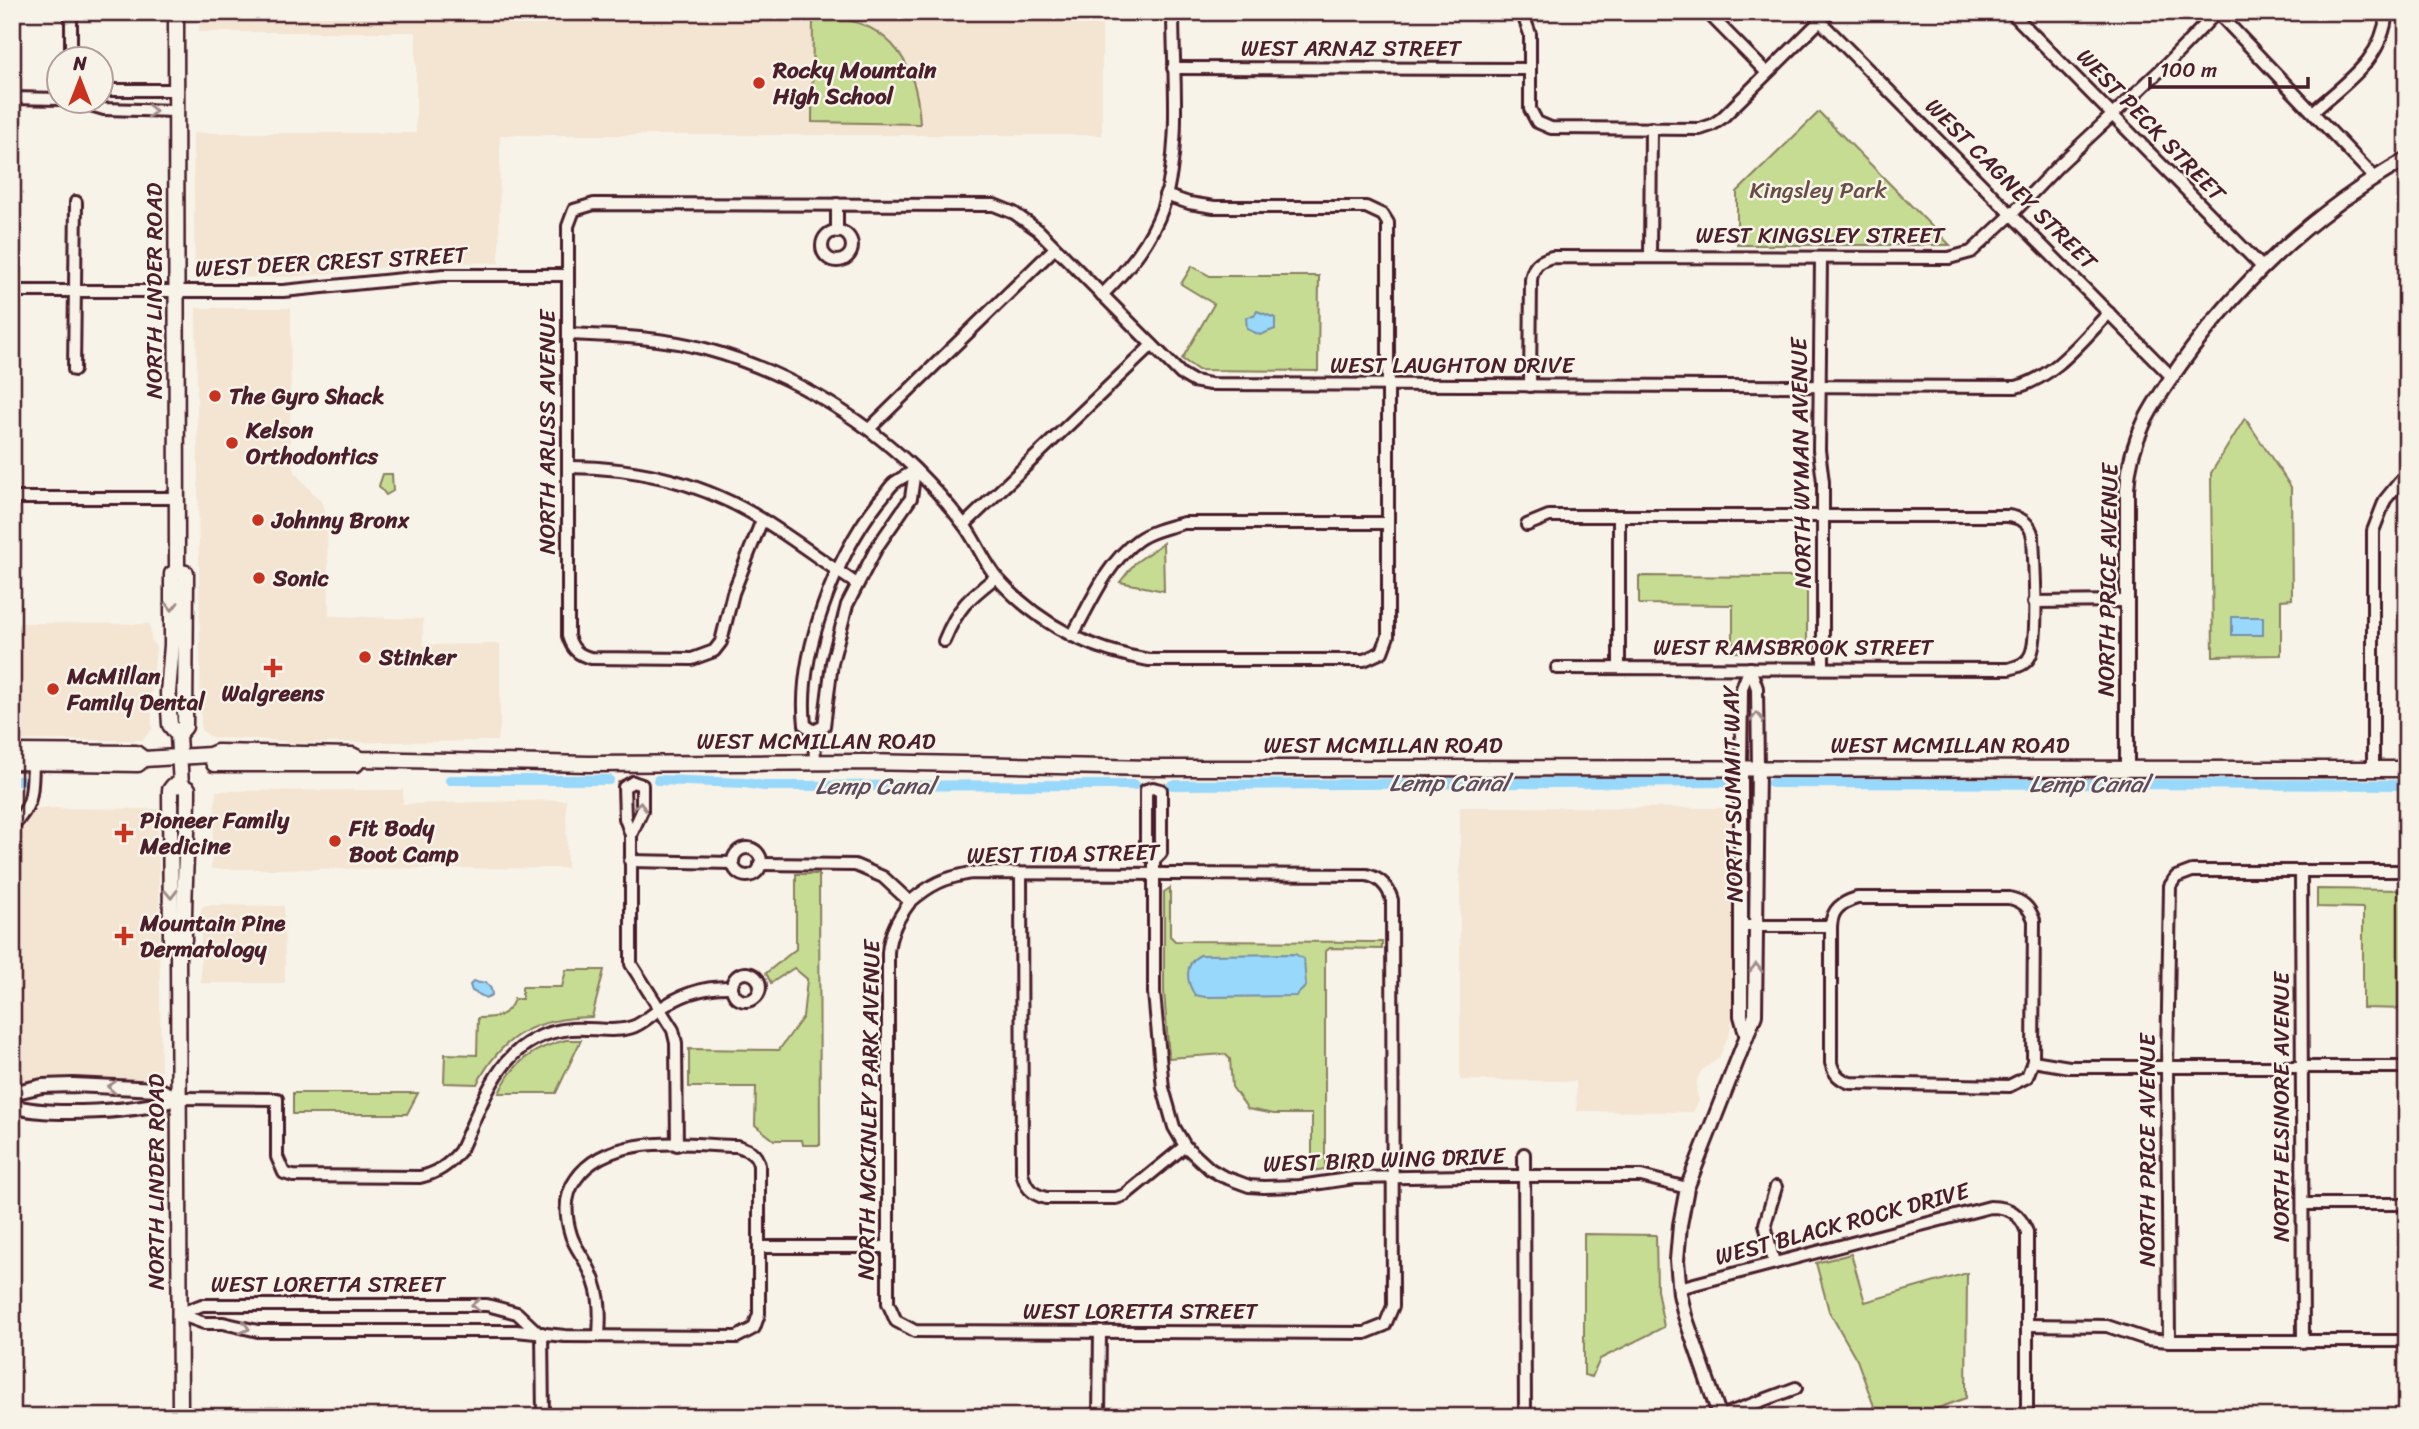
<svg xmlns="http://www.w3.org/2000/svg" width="2419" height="1429" font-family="Sriracha,sans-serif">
<rect width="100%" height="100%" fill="#f7f3e8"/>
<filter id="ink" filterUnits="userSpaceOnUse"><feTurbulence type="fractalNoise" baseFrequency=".0143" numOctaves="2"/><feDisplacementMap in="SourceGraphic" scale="14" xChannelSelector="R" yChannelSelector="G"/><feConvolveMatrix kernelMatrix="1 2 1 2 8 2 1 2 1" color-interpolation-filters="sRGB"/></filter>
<g filter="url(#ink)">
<g fill="#f4e4d2">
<path d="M199 12H1102V135H500L499 263 433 262 291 277 195 278 193 133H416V32H199Z"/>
<path d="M196 308H291L290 457 296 474 323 504 327 526 329 616 423 619V645L500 644V728L497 741 297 743 259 739 213 738 201 730Z"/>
<path d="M12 623 150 624 151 640 156 647 151 696 152 729 143 740H12Z"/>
<path d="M403 790V804L566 800 567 868 211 869 216 791Z"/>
<path d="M1460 807 1732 808V1013L1730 1032 1719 1058 1701 1071 1697 1080 1696 1091 1699 1100 1693 1112 1577 1111 1576 1081 1460 1080Z"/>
<path d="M12 808 158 809 161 1080 62 1077 12 1084Z"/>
<path d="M205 905 284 906 285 983H201V909Z"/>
</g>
<g fill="#c6dc92" stroke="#887e5e" stroke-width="2">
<path d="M813 17C884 15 917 56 920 124L812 122Z"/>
<path d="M1819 112 1950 245H1737V192Z"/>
<path d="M1192 266 1210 276H1319L1318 371 1198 370 1182 359 1214 304 1181 284Z"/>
<path d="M2245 418 2291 487 2292 599 2281 600V655L2213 656 2211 473Z"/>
<path d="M383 474H392L393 491 386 495 379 486Z"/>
<path d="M1163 543 1164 591 1120 582 1135 563Z"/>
<path d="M1639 576 1807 577V653L1733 652V605L1639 604Z"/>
<path d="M796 874H819L820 1145H803L802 1140H774L755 1125 756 1087H689V1049L779 1050 803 1017 807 979 794 968 771 983 766 973 796 949Z"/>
<path d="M1170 888V936L1175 941 1382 942V949L1330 948 1325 952V1169L1312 1171V1114H1274L1248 1109 1232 1087 1230 1059 1225 1054 1169 1058 1164 991V892Z"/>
<path d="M2317 889 2407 890V1009L2363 1008V908L2317 907Z"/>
<path d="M566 970H604L592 1017C536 1018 503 1034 477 1084L444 1083 445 1054 477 1055 478 1018C495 1018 508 1017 514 999H522V987H562Z"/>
<path d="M566 1040H581L556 1093H499C513 1062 533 1048 566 1040Z"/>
<path d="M293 1093H418L407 1114H293Z"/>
<path d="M1584 1234 1656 1235 1657 1290 1664 1327 1600 1359 1592 1377 1584 1375Z"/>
<path d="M1851 1254 1865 1302 1967 1273 1966 1398 1913 1417H1878L1857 1360 1829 1311 1816 1263Z"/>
</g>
<g fill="#98d8fa" stroke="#798ea7" stroke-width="2">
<path d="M1257 311 1275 318V329L1260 335 1247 329 1246 317 1254 316Z"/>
<rect x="2232" y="617" width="31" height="18"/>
<path d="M1295 954 1304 959 1306 986 1296 996 1205 997 1195 995C1186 982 1184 963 1200 955Z"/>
<path d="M474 981 479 983 486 982 491 989 492 995 486 998 472 991 470 985Z"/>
</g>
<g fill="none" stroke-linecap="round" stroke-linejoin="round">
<g stroke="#98d8fa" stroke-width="10">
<path d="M450 780H609"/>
<path d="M658 780 745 783 764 786 1135 785"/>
<path d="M12 781H21"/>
<path d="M1772 783 2407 785"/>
<path d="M1172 785 1726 782"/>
</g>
<defs>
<g id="minor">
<path d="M1522 12 1530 34V109L1537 122 1551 128 1700 129 1712 125 1722 118 1829 12"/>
<path d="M1707 12 1767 73"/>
<path d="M2011 12 2262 267"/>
<path d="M2217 12 2374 177"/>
<path d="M71 20V60"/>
<path d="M1820 21 2172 377"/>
<path d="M1173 68 1530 69"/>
<path d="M102 90H176"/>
<path d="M12 98 60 99"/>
<path d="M80 102 104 109 176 111"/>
<path d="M2313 112C2347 81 2382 61 2387 12"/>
<circle cx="837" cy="246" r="15"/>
<path d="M837 232V204"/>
<path d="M1650 257 1651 128"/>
<path d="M1821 258 1819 450 1823 482V668"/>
<path d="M12 291H283L443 275H568"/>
<path d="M1102 295C1127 270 1151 242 1163 207 1182 146 1173 75 1173 12"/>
<path d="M568 334C613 336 660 337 705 349 783 370 857 413 915 469 932 486 950 506 964 525 977 542 984 563 998 579 1039 625 1090 650 1149 660H1364L1382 652 1388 636V223L1383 215 1366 207H1214L1189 203 1165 195"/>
<path d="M74 370 76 202"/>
<path d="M1530 386 1531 280C1533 266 1538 261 1552 257L1949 258 1971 252 2011 215 2058 166 2168 63 2217 12"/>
<path d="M869 429 1055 248"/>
<path d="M568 467C637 467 704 483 763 520 795 540 825 563 857 584"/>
<path d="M915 470 911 498 877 547 847 605 832 663 824 726 814 731 805 725C797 654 836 556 879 501 884 496 888 489 893 484 899 479 908 475 915 470Z"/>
<path d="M12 498H177"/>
<path d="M1619 516V668"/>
<path d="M762 520 733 593 721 642 714 651 692 659 591 658C578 655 572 649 568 636V226L574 210 594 204 994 205 1014 213 1038 230 1181 374 1193 381 1210 384 2016 387C2054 378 2082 340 2109 313"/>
<path d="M964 525 1152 345"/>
<path d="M1527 525 1549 516H2008C2022 518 2030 523 2033 537 2034 561 2039 636 2031 654 2027 664 2019 666 2009 669L1557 668"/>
<path d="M2034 602 2127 601"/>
<path d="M1072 636C1090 605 1107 562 1138 540 1151 531 1169 527 1184 523H1388"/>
<path d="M944 641C958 607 968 599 996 577"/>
<path d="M1750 668 1757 688 1758 767"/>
<path d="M814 731 815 762"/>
<path d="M1741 767 1742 688 1750 668"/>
<path d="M2373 769V531L2385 500 2407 473"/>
<path d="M633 782 624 787 625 818 631 835V964L673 1030 676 1043 677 1145"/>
<path d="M1153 788 1161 790V853L1154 860 1146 853V790Z"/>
<path d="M12 827C34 804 32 792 33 762"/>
<path d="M631 835 642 811V785L633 782"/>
<circle cx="747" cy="862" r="14"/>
<path d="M1154 860V993L1163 1088 1174 1127 1185 1146"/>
<path d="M630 861 733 863"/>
<path d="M760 864 855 865 883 877 910 902C931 884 944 878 971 873L1367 875C1380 878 1388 886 1392 900L1393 1306 1385 1325 1365 1333 915 1331 896 1321 888 1303V952C890 932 898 918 910 902"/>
<path d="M2301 871 2303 1342"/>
<path d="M1021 874 1022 1172C1025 1187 1031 1194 1046 1198H1116L1125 1195 1185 1146 1210 1169 1222 1176 1249 1186 1264 1187 1300 1186 1354 1178 1465 1176H1641L1687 1188"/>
<path d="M1741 926H1831C1832 909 1841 903 1857 898H2009C2023 901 2029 907 2034 920L2033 1061"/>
<path d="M1831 926V1063C1834 1074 1839 1079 1850 1083L2009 1086 2027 1077 2033 1061 2069 1067H2407"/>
<circle cx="746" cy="987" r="14"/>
<path d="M178 1098 277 1099V1157L284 1173 293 1176 420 1177C437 1173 448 1166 460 1151 486 1097 501 1035 571 1029 592 1027 615 1034 635 1026 644 1022 650 1016 657 1011 680 994 704 986 732 987"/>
<path d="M1524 1154 1525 1417"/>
<path d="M2303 1204H2407"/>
<path d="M760 1247H888"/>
<path d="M1774 1263 1765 1224 1776 1187"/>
<path d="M1679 1288 1990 1207C2009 1207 2020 1213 2027 1232V1417"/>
<path d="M179 1314 204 1323H223L258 1331H516L565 1336 737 1337 754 1328 759 1314V1165C756 1152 749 1150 737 1146 688 1145 608 1132 576 1179 564 1195 565 1216 571 1235 574 1245 581 1254 586 1263 600 1288 601 1308 599 1335"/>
<path d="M179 1314 202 1305H487L517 1313 536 1331"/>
<path d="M2027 1325 2107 1326 2146 1339 2169 1341H2407"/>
<path d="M542 1333 543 1417"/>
<path d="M2169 1341 2167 1068 2170 886 2176 877 2192 871H2407"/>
<path d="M1099 1417 1100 1332"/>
<path d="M1718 1417 1796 1388"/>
</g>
<g id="tertiary">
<path d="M1741 767V1016L1746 1034"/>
<path d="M2127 768V489C2130 437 2152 405 2181 364 2241 280 2316 210 2407 159"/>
<path d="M12 1093 42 1086 73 1085 158 1089 178 1098"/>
<path d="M12 1106C50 1117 142 1112 178 1098"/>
<path d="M1720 1417 1685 1316 1680 1294 1677 1260 1680 1225 1687 1188 1755 1015 1758 767"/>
</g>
<g id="secondary">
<path d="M176 12 177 571 172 574V645L168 693 170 725 178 735 181 785 188 789C188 840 183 890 184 940L178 947 180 1417"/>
<path d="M177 571 186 573 185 727 178 735"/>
<path d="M12 752 136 753 144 759"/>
<path d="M210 755 214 764H356L360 759"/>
<path d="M12 762 138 764 144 759 210 755 217 752 352 755 360 759 589 764 864 762 1153 768 2407 769"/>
<path d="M178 947 171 940 170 790 173 786 181 785"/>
</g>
</defs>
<use href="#minor" stroke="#4a1f2b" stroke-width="16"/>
<use href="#tertiary" stroke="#4a1f2b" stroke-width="18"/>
<use href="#secondary" stroke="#4a1f2b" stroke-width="19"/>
<use href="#minor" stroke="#f7f3e8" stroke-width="10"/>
<use href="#tertiary" stroke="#f7f3e8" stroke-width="12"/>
<use href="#secondary" stroke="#f7f3e8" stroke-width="14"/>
</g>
<defs><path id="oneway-chevron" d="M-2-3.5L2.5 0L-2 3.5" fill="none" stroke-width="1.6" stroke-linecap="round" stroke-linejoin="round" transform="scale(1.75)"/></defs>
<g stroke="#a0898a">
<use href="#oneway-chevron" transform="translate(152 111) rotate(1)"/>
<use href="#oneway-chevron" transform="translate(172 606) rotate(90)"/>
<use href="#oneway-chevron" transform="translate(1757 717) rotate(-90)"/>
<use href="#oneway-chevron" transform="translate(640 806) rotate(-82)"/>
<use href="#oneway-chevron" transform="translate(171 894) rotate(89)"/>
<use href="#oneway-chevron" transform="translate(1756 968) rotate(-89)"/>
<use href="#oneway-chevron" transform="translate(112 1087) rotate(-177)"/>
<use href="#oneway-chevron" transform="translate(476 1305) rotate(-179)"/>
<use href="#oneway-chevron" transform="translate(245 1328) rotate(15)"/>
</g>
</g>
<g fill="#c8321e" stroke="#f7f3e8" stroke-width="2.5">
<circle cx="759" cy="83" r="7"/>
<circle cx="215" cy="396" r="7"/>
<circle cx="232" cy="443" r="7"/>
<circle cx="258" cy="520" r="7"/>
<circle cx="259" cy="578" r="7"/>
<circle cx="365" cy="657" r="7"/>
<path d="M269.5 657.5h7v7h7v7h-7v7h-7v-7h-7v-7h7z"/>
<circle cx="53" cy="689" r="7"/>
<path d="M120.5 822.5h7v7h7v7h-7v7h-7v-7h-7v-7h7z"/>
<circle cx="335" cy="841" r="7"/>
<path d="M120.5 925.5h7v7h7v7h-7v7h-7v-7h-7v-7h7z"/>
</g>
<g text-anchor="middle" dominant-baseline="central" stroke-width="5" stroke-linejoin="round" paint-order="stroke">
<g font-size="23" fill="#4a1f2b" stroke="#f7f3e8">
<text x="1351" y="48">WEST ARNAZ STREET</text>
<text transform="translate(2151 125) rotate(46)">WEST PECK STREET</text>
<text transform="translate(2011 184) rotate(45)">WEST CAGNEY STREET</text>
<text x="1820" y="235">WEST KINGSLEY STREET</text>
<text transform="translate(331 262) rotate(-3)">WEST DEER CREST STREET</text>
<text transform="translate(154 291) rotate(-90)">NORTH LINDER ROAD</text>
<text x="1452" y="365">WEST LAUGHTON DRIVE</text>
<text transform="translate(547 432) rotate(-90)">NORTH ARLISS AVENUE</text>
<text transform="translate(1801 463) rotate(-91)">NORTH WYMAN AVENUE</text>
<text transform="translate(2108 580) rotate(-89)">NORTH PRICE AVENUE</text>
<text x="1793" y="647">WEST RAMSBROOK STREET</text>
<text x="816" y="741">WEST MCMILLAN ROAD</text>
<text x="1383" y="745">WEST MCMILLAN ROAD</text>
<text x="1950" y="745">WEST MCMILLAN ROAD</text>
<text transform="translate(1733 794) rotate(-91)">NORTH SUMMIT WAY</text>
<text transform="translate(1063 854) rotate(-1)">WEST TIDA STREET</text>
<text transform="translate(2281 1107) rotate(-90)">NORTH ELSINORE AVENUE</text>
<text transform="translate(869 1110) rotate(-89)">NORTH MCKINLEY PARK AVENUE</text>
<text transform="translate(2147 1150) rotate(-90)">NORTH PRICE AVENUE</text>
<text transform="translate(1384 1160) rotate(-2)">WEST BIRD WING DRIVE</text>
<text transform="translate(156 1182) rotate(-90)">NORTH LINDER ROAD</text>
<text transform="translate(1842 1224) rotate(-15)">WEST BLACK ROCK DRIVE</text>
<text x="328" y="1284">WEST LORETTA STREET</text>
<text x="1140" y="1311">WEST LORETTA STREET</text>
</g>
<g font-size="23" font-weight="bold" fill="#4a1f2b" stroke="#f7f3e8" text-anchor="start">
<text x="773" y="70">Rocky Mountain<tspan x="773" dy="26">High School</tspan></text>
<text x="229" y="396">The Gyro Shack</text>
<text x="246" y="430">Kelson<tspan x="246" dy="26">Orthodontics</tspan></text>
<text x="272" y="520">Johnny Bronx</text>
<text x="273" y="578">Sonic</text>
<text x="379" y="657">Stinker</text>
<text x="67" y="676">McMillan<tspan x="67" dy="26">Family Dental</tspan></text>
<text x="273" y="693" text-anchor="middle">Walgreens</text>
<text x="140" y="820">Pioneer Family<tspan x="140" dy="26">Medicine</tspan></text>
<text x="349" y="828">Fit Body<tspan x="349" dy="26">Boot Camp</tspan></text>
<text x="140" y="923">Mountain Pine<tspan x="140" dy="26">Dermatology</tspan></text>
</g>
<g font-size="23" fill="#694e45" stroke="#f7f3e8">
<text x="1818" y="190">Kingsley Park</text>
</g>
<g font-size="24" font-style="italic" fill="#5e4d5f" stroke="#f7f3e8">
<text x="1449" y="783">Lemp Canal</text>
<text x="2089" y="784">Lemp Canal</text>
<text x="875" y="786">Lemp Canal</text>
</g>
</g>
<rect width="2419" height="1429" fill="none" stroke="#f7f3e8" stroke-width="42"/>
<rect x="21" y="21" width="2377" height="1387" fill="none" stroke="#4a1f2b" stroke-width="2.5" filter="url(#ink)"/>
<g transform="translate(80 80)"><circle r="33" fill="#f7f3e8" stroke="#b29e9c" stroke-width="2"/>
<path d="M0-5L12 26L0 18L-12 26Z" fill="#c8321e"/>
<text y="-10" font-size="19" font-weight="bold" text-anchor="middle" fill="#4a1f2b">N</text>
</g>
<path d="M2150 77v10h158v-10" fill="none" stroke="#4a1f2b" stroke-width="3.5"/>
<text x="2160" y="77" font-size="21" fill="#4a1f2b" stroke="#f7f3e8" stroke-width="5" paint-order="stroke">100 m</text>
</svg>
